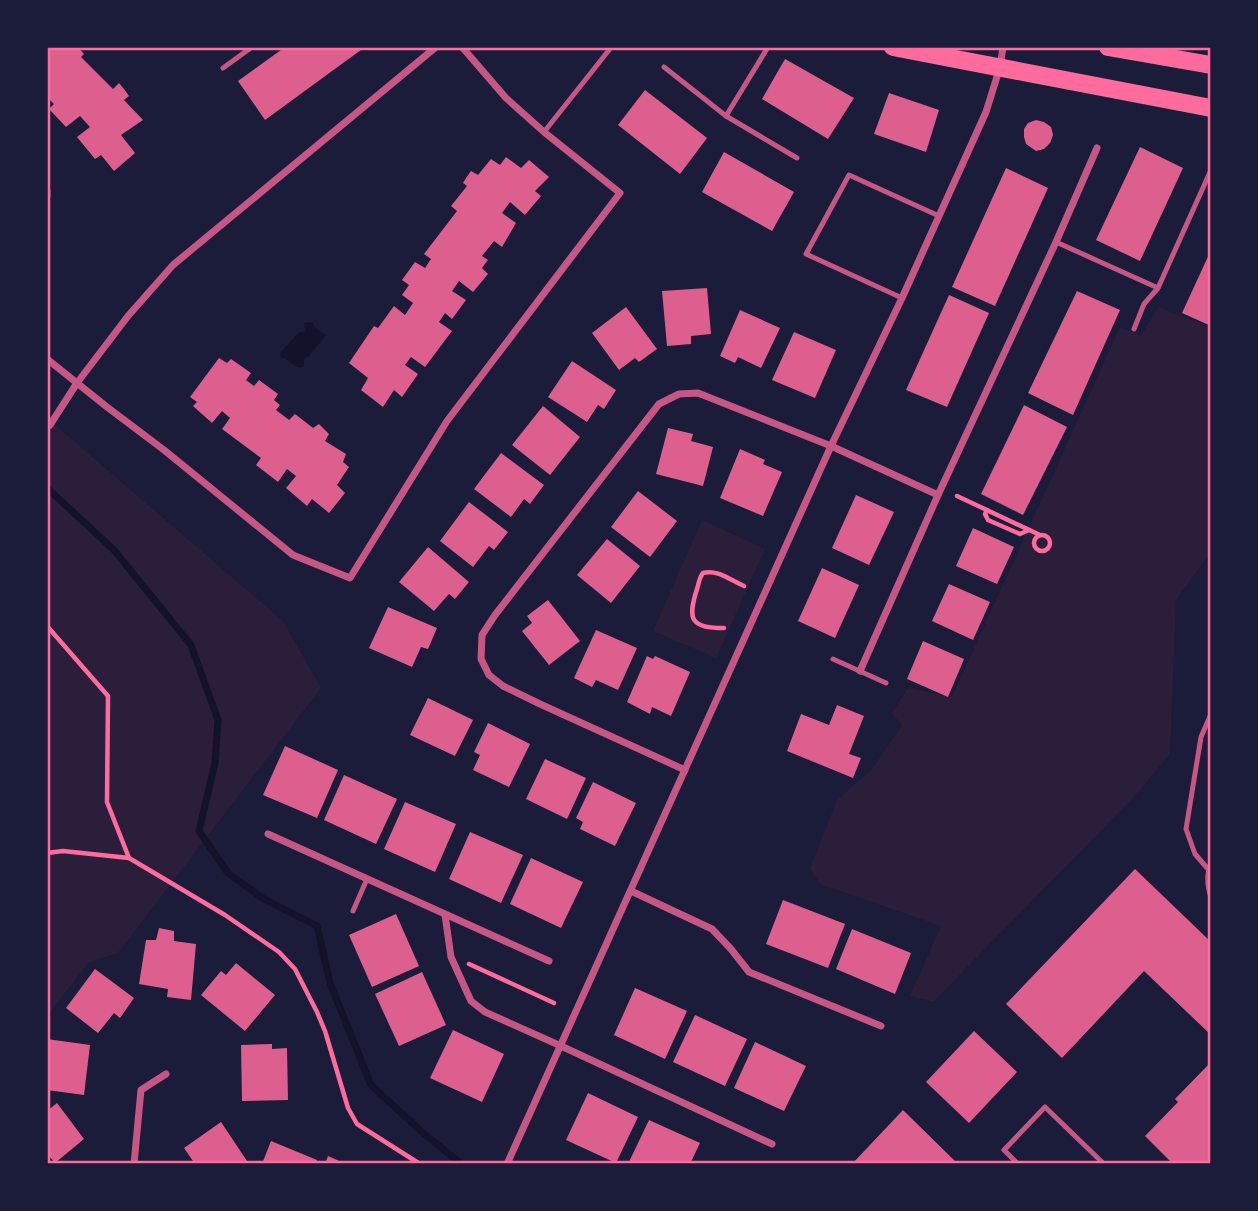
<svg xmlns="http://www.w3.org/2000/svg" width="1258" height="1211" font-family="'Asap Condensed',sans-serif">
<rect width="100%" height="100%" fill="#1b1b3a"/>
<g fill="#2a1e3b">
<path d="M1158 307 1211 327V552L1176 600 1170 754 1132 799 933 1002 910 996 941 926 820 884 810 868 837 800 871 770 902 726 892 713 908 688 952 697 1120 327 1141 336Z"/>
<path d="M47 418 283 621 321 688 118 953 89 962 47 1016Z"/>
<path d="M702 520 765 549 716 658 653 631Z"/>
</g>
<path fill="#12122b" d="M308 322 313 323 315 328 326 335 309 356 304 359V366C296 371 290 359 281 357L280 353 298 333 305 331 304 323Z"/>
<g fill="none" stroke-linecap="round" stroke-linejoin="round">
<path stroke="#12122b" stroke-width="7" d="M47 488 114 550 191 645 218 720 215 763 199 831 228 873 264 899 317 926 330 983 371 1085 423 1133 459 1162"/>
</g>
<g fill="#dd5f8e">
<path d="M47 47H78L84 54 81 57 113 89 119 83 124 89 129 96 124 100 143 120 121 135 135 153 114 171 101 155 95 159 77 137 90 127 80 116 66 127 49 109 54 104 47 97Z"/>
<path d="M285 47H365L265 120 238 81Z"/>
<path d="M785 59 854 98 828 139 762 99Z"/>
<path d="M645 90 707 138 680 174 618 125Z"/>
<path d="M889 93 939 110 926 152 874 134Z"/>
<path d="M1036 120 1044 122 1051 127 1053 135 1050 143 1044 149 1036 151 1026 144 1024 137V129L1028 123Z"/>
<path d="M1140 147 1183 168 1140 261 1096 240Z"/>
<path d="M724 152 794 192 772 231 702 192Z"/>
<path d="M506 157 521 168 529 160 549 177 535 191 541 196 525 215 510 202 502 213 516 223 502 247 494 241 482 256 488 260 482 268 488 274 473 292 459 281 452 291 466 300 452 319 445 313 439 322 452 331 425 367 411 357 405 365 418 374 402 397 394 390 383 407 361 390 368 378 349 363 374 326 378 328 394 306 405 315 413 303 402 295 409 285 402 280 415 262 425 268 431 259 424 254 457 211 451 206 467 186 463 183 466 178 471 171 478 175 491 159 500 165Z"/>
<path d="M1006 168 1048 188 995 306 952 287Z"/>
<path d="M1211 250V326L1182 313Z"/>
<path d="M707 288 711 334 691 336V344L667 346 662 291Z"/>
<path d="M1077 291 1120 310 1073 415 1028 393Z"/>
<path d="M949 295 989 313 947 407 906 390Z"/>
<path d="M626 307 657 349 639 362 635 358 619 370 592 333Z"/>
<path d="M740 310 780 328 761 368 738 357 735 363 720 356Z"/>
<path d="M794 332 836 350 815 398 772 380Z"/>
<path d="M219 358 227 363 231 359 251 373 246 380 254 386 259 380 278 394 274 400 280 405 276 410 289 420 295 414 313 428 319 424 329 434 325 441 346 454 343 462 349 467 337 485 345 493 329 513 312 499 307 506 286 488 296 476 287 469 278 482 256 465 261 458 222 429 230 418 222 411 212 423 193 406 197 402 190 397Z"/>
<path d="M572 361 616 390 604 409 598 405 587 422 548 397Z"/>
<path d="M1024 405 1067 427 1023 515 981 494Z"/>
<path d="M543 406 580 437 550 475 512 445Z"/>
<path d="M668 428 693 434 691 441 713 447 703 486 656 474Z"/>
<path d="M740 449 765 460 763 464 782 472 763 516 720 498Z"/>
<path d="M501 453 544 485 530 504 524 499 511 517 474 489Z"/>
<path d="M638 491 677 521 650 557 611 527Z"/>
<path d="M856 495 894 512 869 565 832 548Z"/>
<path d="M469 502 508 532 494 550 489 546 473 567 440 541Z"/>
<path d="M973 528 1014 547 997 584 956 566Z"/>
<path d="M607 539 640 566 611 603 577 575Z"/>
<path d="M428 547 469 582 455 599 449 594 434 611 399 582Z"/>
<path d="M822 568 859 585 835 638 798 621Z"/>
<path d="M949 584 990 602 973 640 932 621Z"/>
<path d="M548 600 580 641 549 665 522 631 532 623 527 616Z"/>
<path d="M388 607 437 628 428 649 421 647 412 667 369 648Z"/>
<path d="M596 630 637 648 618 690 596 680 592 687 574 678Z"/>
<path d="M923 641 964 659 948 697 907 679Z"/>
<path d="M647 656 653 659 655 656 690 672 671 716 652 707 650 714 627 702Z"/>
<path d="M428 698 473 720 455 756 410 735Z"/>
<path d="M837 705 864 716 849 754 861 758 853 778 787 751 801 714 829 725Z"/>
<path d="M488 723 530 744 509 787 473 770 480 755 474 752Z"/>
<path d="M285 746 338 770 317 818 263 795Z"/>
<path d="M545 759 586 778 567 819 526 799Z"/>
<path d="M344 775 397 799 376 844 324 820Z"/>
<path d="M593 782 636 803 615 846 580 829 583 822 576 818Z"/>
<path d="M405 802 456 824 435 872 384 849Z"/>
<path d="M470 832 523 855 501 903 449 879Z"/>
<path d="M531 858 583 882 561 928 510 904Z"/>
<path d="M1135 869 1211 942V1035L1144 971 1062 1058 1006 1004Z"/>
<path d="M783 900 845 924 828 968 766 944Z"/>
<path d="M396 914 419 966 372 987 349 935Z"/>
<path d="M159 928 174 931V941L196 944 191 1000 167 997 168 989 139 984 146 940H156Z"/>
<path d="M852 929 911 953 895 994 836 969Z"/>
<path d="M236 963 275 995 245 1031 201 995 221 971 226 975Z"/>
<path d="M95 969 134 998 120 1018 114 1013 98 1033 66 1008Z"/>
<path d="M422 972 446 1025 399 1046 375 994Z"/>
<path d="M635 988 687 1011 665 1059 614 1035Z"/>
<path d="M695 1015 747 1039 725 1086 673 1062Z"/>
<path d="M453 1030 504 1054 482 1102 430 1078Z"/>
<path d="M974 1031 1017 1072 969 1123 926 1082Z"/>
<path d="M47 1039 90 1045 84 1095 47 1090Z"/>
<path d="M755 1042 806 1066 784 1111 734 1088Z"/>
<path d="M272 1044V1049L287 1048 288 1100 242 1101 241 1045Z"/>
<path d="M1211 1062V1164H1173L1145 1136 1178 1102 1175 1099Z"/>
<path d="M588 1093 638 1117 616 1163 566 1140Z"/>
<path d="M57 1103 84 1139 55 1163 49 1156 47 1158V1111Z"/>
<path d="M903 1110 958 1164H852Z"/>
<path d="M649 1120 700 1143 690 1164H628Z"/>
<path d="M221 1122 249 1164H195L184 1148Z"/>
<path d="M271 1141 317 1160 316 1164H262Z"/>
<path d="M328 1156 346 1164H325Z"/>
</g>
<g fill="none" stroke-linecap="round" stroke-linejoin="round">
<g stroke="#ff6b9d" stroke-width="4.5">
<path d="M957 496 1040 535"/>
<path d="M987 510 985 514 988 520 1020 534 1029 530"/>
<circle cx="1042" cy="543" r="8"/>
<path d="M47 626 108 696 107 802 129 858"/>
<path d="M724 628C691 628 687 620 697 589 699 583 699 578 703 573 717 569 730 580 744 586"/>
<path d="M47 853 63 851 129 858 225 915 279 952 295 969 317 1012 325 1031 348 1108 357 1124 420 1164"/>
<path d="M469 964 554 1003"/>
</g>
<g stroke="#c65784" stroke-width="5">
<path d="M664 67 726 116 768 47"/>
<path d="M223 68 252 47"/>
<path d="M726 116 797 158"/>
<path d="M544 132 609 50"/>
<path d="M1056 242 1158 288 1211 170"/>
<path d="M902 298 806 254 849 175 939 216"/>
<path d="M1134 329 1144 304 1158 288"/>
<path d="M833 659 886 683"/>
<path d="M1211 866C1205 875 1208 888 1211 898"/>
<path d="M1208 869 1195 854 1186 829 1201 737 1211 714"/>
<path d="M353 911 367 879"/>
<path d="M1018 1164 1004 1150 1045 1107 1104 1164"/>
</g>
<g stroke="#c65784" stroke-width="7">
<path d="M47 191V196"/>
<path d="M47 359 107 407 164 450 293 555 350 578 447 421 620 193 544 132 506 98 462 47"/>
<path d="M50 425 77 383 128 316 173 265 436 47"/>
<path d="M860 671 938 495"/>
<path d="M685 770 540 704 503 686 489 675 481 659 482 635 495 615 659 404 679 394 698 393 831 446 938 495 1056 242 1097 148"/>
<path d="M268 834 549 961"/>
<path d="M631 891 712 929 731 949 749 972 881 1026"/>
<path d="M445 915 451 957 471 1001 485 1012 561 1046 772 1144"/>
<path d="M134 1164 141 1090 166 1074"/>
<path d="M507 1164 831 446 902 298 986 112 1000 67 1003 47"/>
</g>
<g stroke="#ff6b9d" stroke-width="18">
<path d="M893 47 1211 108"/>
<path d="M1108 47 1211 65"/>
</g>
</g>
<rect width="1258" height="1211" fill="none" stroke="#1b1b3a" stroke-width="98"/>
<rect x="49" y="49" width="1160" height="1113" fill="none" stroke="#ff6b9d" stroke-width="2.5"/>
</svg>
